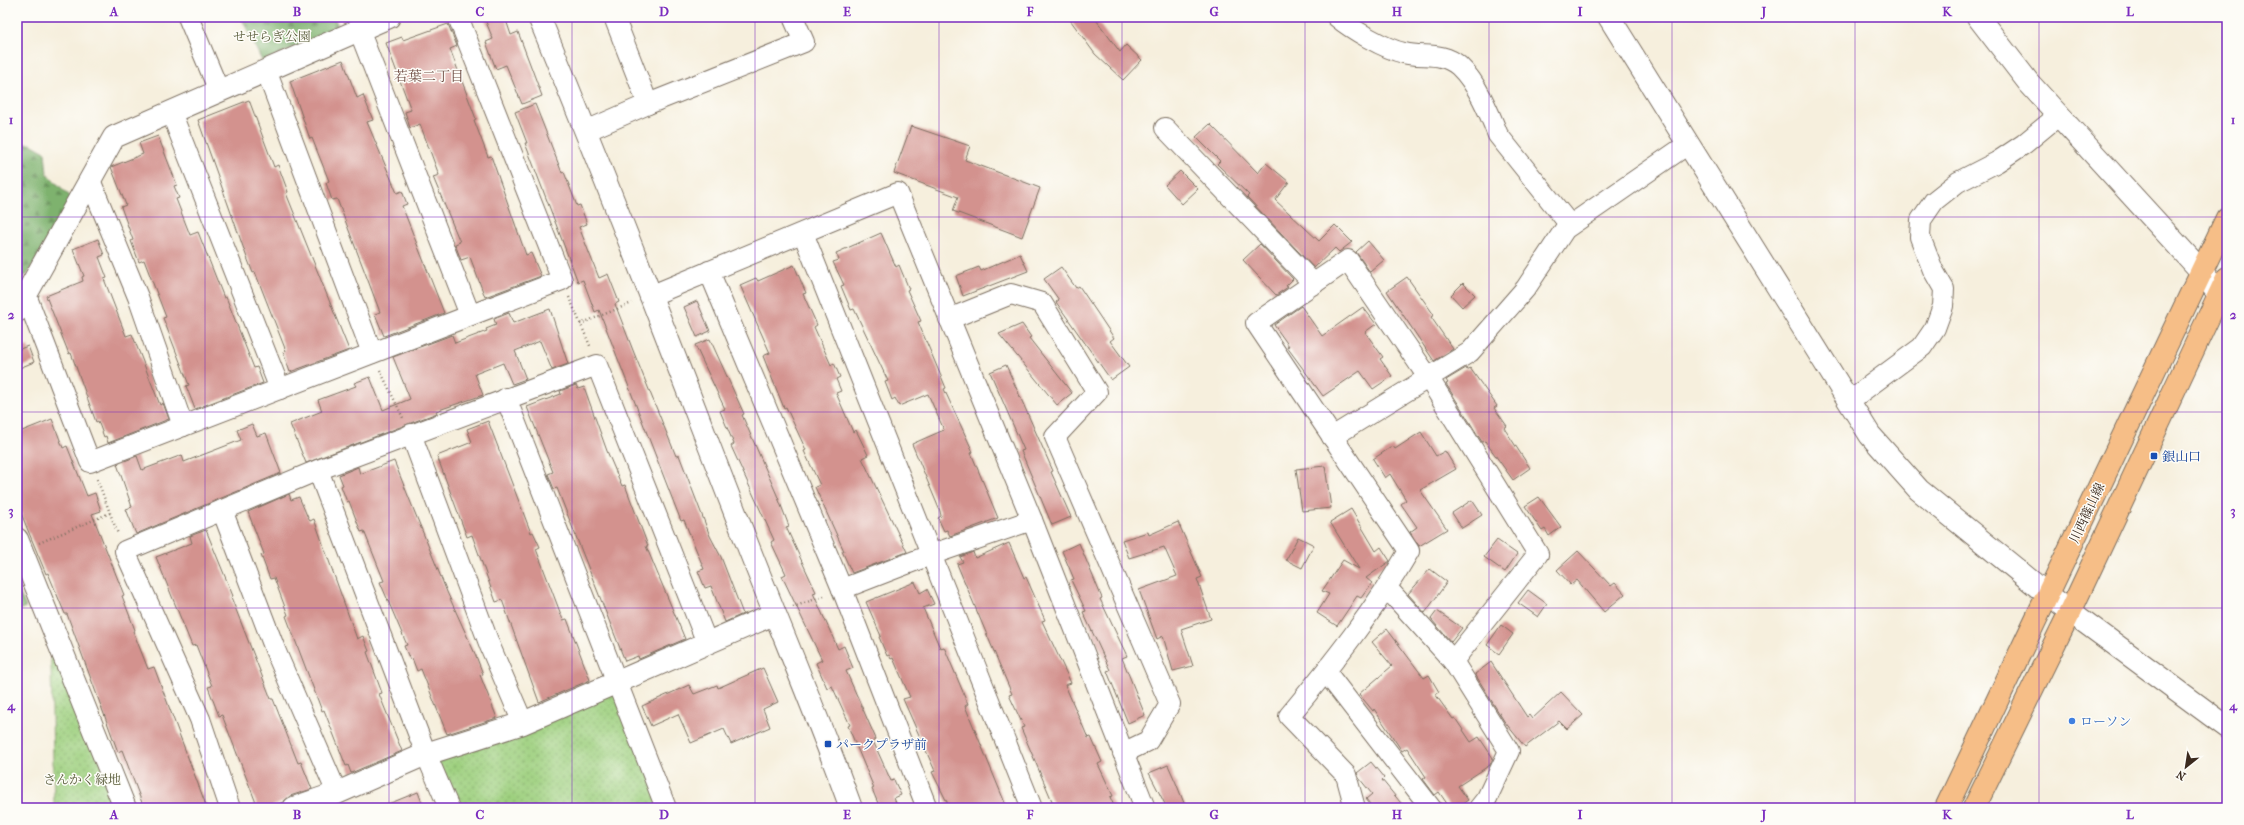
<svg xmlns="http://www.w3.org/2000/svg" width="2244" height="825" font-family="'IM FELL French Canon','Noto Serif JP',serif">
<defs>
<pattern id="green-dots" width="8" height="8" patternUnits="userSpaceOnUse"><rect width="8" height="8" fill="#9ed07f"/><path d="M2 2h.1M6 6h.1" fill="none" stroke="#82a967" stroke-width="1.8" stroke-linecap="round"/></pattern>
<pattern id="forest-firs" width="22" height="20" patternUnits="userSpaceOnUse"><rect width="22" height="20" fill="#7eb26e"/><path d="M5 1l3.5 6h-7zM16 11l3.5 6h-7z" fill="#68915a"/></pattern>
</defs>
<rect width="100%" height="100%" fill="#fdfcf7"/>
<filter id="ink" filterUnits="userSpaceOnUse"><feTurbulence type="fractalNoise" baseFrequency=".025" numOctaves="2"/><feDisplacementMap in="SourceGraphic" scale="8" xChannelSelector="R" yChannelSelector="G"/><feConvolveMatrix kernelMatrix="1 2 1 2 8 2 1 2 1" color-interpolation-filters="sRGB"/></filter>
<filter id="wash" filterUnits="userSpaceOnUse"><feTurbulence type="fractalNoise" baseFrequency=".012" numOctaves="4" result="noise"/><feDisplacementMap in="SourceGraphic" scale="16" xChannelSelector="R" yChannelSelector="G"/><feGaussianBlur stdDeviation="0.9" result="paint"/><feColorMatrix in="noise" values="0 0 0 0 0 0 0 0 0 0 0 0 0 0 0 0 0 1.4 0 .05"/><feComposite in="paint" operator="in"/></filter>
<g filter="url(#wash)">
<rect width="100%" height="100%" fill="#f6efdd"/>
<g fill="url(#green-dots)" stroke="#6c7d4e">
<path d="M50 621 125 808H54Z"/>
<path d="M617 682 663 802 649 808H449L426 754Z"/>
</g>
<g fill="url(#forest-firs)" stroke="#5c6e46">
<path d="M241 17H334L340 30 262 61Z"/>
<path d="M17 144H31L45 152 47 174 74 200 27 275 17 278Z"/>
<path d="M17 588 26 607 17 611Z"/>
</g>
<g id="blocks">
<g fill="#d3928e">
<path d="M484 17H505L511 35 518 32 542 96 522 104 506 65 496 69 486 42 493 39Z"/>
<path d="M1068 17H1094L1120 52 1126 45 1142 60 1123 80 1095 54Z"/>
<path d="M448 24 457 46 450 49 476 119 474 120 488 157 491 156 526 255 531 253 541 276 485 297 470 257 461 260 455 244 460 242 433 177 439 175 420 124 410 128 405 112 411 110 386 43 402 37 403 40Z"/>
<path d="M343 60 357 98 363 95 373 120 367 122 397 193 402 191 407 204 402 206 444 313 384 336 375 314 380 312 337 199 332 200 326 183 329 181 312 138 310 139 290 81Z"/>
<path d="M249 100 274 167 278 165 288 192 286 193 349 350 290 372 283 352 286 351 255 272 253 273 246 255 198 120Z"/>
<path d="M535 104 562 173 564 172 577 206 580 205 587 224 579 227 599 278 608 274 619 302 615 304 634 353 676 456 679 455 710 536 721 557 743 614 725 622 711 586 705 588 698 571 704 569 684 520 681 521 599 310 595 312 583 280 578 282 525 143H527L515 112Z"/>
<path d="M1210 124 1258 173 1266 163 1289 182 1275 200 1319 241 1335 225 1352 242 1339 252 1335 248 1314 268 1247 197 1249 195 1217 164 1220 161 1196 137Z"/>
<path d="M911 126 970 146 965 160 1040 188 1022 237 953 211 958 197 894 173Z"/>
<path d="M158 136 177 185 174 186 179 198 176 199 190 235 198 232 224 298 226 297 254 368 257 367 263 383 195 409 186 386 189 385 163 318 166 317 144 260 139 262 131 241 133 240 121 207 126 205 111 167 143 154 139 143Z"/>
<path d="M1180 171 1198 189 1182 204 1165 185Z"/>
<path d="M881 233 896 267 899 265 909 289 907 290 921 321 918 322 946 388 944 389 973 452 971 453 998 518 950 536 947 530 944 531 938 518 941 516 940 511 912 444 944 430 928 394 899 406 895 398 892 400 885 382 888 381 854 309 851 310 841 286 844 285 833 262 839 260 836 253Z"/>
<path d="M98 239 104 255 99 257 107 278 104 279 126 336 132 334 160 405 163 403 169 419 108 443 106 436 104 437 98 421 96 422 71 353 69 354 46 296 83 281 82 277 84 276 73 249Z"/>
<path d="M1368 241 1384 260 1370 272 1356 252Z"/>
<path d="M1260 244 1293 279 1286 286 1288 287 1276 295 1243 260Z"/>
<path d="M1020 254 1028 271 963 296 956 276 979 267 981 271Z"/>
<path d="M794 265 806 293 803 294 817 325 814 327 831 365 834 363 840 377 836 379 841 391 836 393 853 432 856 430 868 455 862 458 907 552 852 573 842 551H844L815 487 820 485 804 451 806 450 786 407 784 408 763 356 770 353 740 285 756 278 758 281Z"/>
<path d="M1061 267 1076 288 1079 286 1098 314 1114 338 1110 341 1129 367 1111 380 1056 302 1059 300 1044 279Z"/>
<path d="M1407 277 1434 315 1431 317 1453 349 1434 361 1387 291Z"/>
<path d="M1463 283 1475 295 1462 307 1451 295Z"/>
<path d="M697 301 710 331 697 337 684 307Z"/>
<path d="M1301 306 1322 336 1363 307 1376 324 1365 332 1383 357 1380 359 1392 376 1373 389 1360 371 1323 396 1287 347 1289 346 1274 325Z"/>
<path d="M550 309 568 364 552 370 540 341 515 351 526 379 512 384 503 363 475 374 483 395 436 411 437 413 306 463 290 424 322 411 318 400 356 386 354 383 370 377 383 410 410 399 393 357 452 335 455 343 487 331 486 329 496 325 494 319 509 313 513 323Z"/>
<path d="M1022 324 1031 337 1029 338 1072 393 1057 405 999 334Z"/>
<path d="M710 339 744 414 742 415 777 495 789 526 786 527 816 592 813 593 838 649 844 646 853 668 846 671 876 739 873 741 891 781 894 780 901 795 894 798 898 808H880L872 789 874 788 848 726 850 725 832 686 827 688 816 663 822 660 782 576 786 574 771 542 774 540 731 446 734 444 720 411 725 409 695 345Z"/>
<path d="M28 346 34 362 17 369V350Z"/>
<path d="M1006 365 1053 471 1051 472 1071 517 1052 525 1021 451 1024 450 990 372Z"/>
<path d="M1466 368 1467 370 1470 368 1497 406 1494 408 1507 426 1504 428 1530 468 1513 480 1485 441 1482 442 1446 384 1448 383 1446 380Z"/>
<path d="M576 385 578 389 584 387 607 451 622 486 625 485 648 546H646L685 639 639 659 638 656 625 661 557 488 554 489 548 474 553 472 527 407 561 394 560 391Z"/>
<path d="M52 419 63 448 67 446 87 496 95 493 101 511 92 514 124 595 122 596 135 630 133 631 148 669 154 667 207 808H144L122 750 118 752 67 614H65L48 573 46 574 27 528 17 503V433Z"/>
<path d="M488 421 531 533 533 532 540 547 536 549 563 620 567 619 590 680 539 702 502 600 496 602 472 535 467 537 437 456 472 442 467 429Z"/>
<path d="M252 424 257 436 266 433 281 473 136 534 126 509 132 507 117 464 137 456 142 470 182 455 184 462 241 440 237 430Z"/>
<path d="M1421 432 1436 456 1445 451 1456 469 1420 490 1447 529 1419 546 1410 532 1417 527 1401 504 1406 500 1390 474 1385 478 1373 459 1393 446 1395 449Z"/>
<path d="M394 461 447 592 476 656 483 674 480 675 497 718 447 734 421 669 417 671 412 658 410 660 404 646 407 645 380 582 384 581 364 531 361 532 349 501 347 502 341 486 343 485 339 475 358 467 360 474Z"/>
<path d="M1325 466 1331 508 1302 511 1296 469Z"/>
<path d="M289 494 291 500 299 497 308 518 310 521 314 519 357 639 363 636 369 651 367 652 382 693 379 694 402 751 351 773 348 765 346 766 324 710 322 711 286 616 288 615 274 578 270 579 261 555 264 554 248 512Z"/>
<path d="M1539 497 1561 527 1549 536 1545 529 1542 531 1525 506Z"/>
<path d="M1472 500 1482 515 1462 528 1452 513Z"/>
<path d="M1351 509 1376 551 1381 547 1390 561 1366 578 1372 583 1361 598 1357 596 1337 626 1317 613 1329 594 1322 591 1343 560 1359 569 1330 522Z"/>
<path d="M1178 522 1202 577 1197 579 1211 619 1181 629 1193 666 1173 671 1163 636 1157 639 1139 590 1177 576 1164 547 1129 558 1122 540 1148 532 1149 535Z"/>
<path d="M206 530 233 596 231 597 271 699H273L298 763 301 762 312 789 290 796 283 802 269 808H258L222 715 219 716 208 687 212 686 196 645 192 646 156 557 192 543 190 536Z"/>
<path d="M1298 537 1314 545 1302 568 1286 560Z"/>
<path d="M1497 540 1517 554 1505 572 1484 557Z"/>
<path d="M1009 543 1024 578 1026 577 1045 620 1042 621 1071 683 1065 685 1088 738 1091 737 1102 762 1098 764 1113 796 1110 797 1115 808H1055L1021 728 1024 727 1009 695 1012 694 957 564 963 562 960 557 973 552 975 558Z"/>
<path d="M1079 543 1102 598 1100 599 1127 656 1122 658 1145 715 1128 723 1107 671 1110 670 1083 612 1086 611 1071 580 1074 579 1062 551Z"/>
<path d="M1578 551 1611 586 1615 583 1625 594 1604 612 1577 580 1571 585 1557 570Z"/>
<path d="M1430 569 1447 582 1425 613 1408 594Z"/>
<path d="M915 582 920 593 927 589 934 604 923 608 940 648 944 647 955 673 968 704 965 706 1005 803 995 808H950L932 772 935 771 903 699 910 697 893 658 891 659 889 655 887 656 879 637 881 636 866 602Z"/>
<path d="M1528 590 1547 604 1538 617 1518 603Z"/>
<path d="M1437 611 1462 628 1451 642 1431 619Z"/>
<path d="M1501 625 1513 634 1499 654 1487 645Z"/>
<path d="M1387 629 1424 678 1429 675 1439 692 1435 694 1453 719 1455 718 1471 742 1479 737 1493 758 1490 765 1458 786 1468 800 1456 808H1450L1439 792 1435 795 1423 779 1426 777 1407 748 1402 751 1374 709 1373 711 1359 694 1392 666 1372 642Z"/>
<path d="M1491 662 1527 717 1529 715 1532 719 1561 692 1583 715 1567 729 1559 721 1525 747 1504 721 1475 674Z"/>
<path d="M763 668 778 702 763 709 770 727 731 744 724 729 691 743 678 714 651 726 642 706 689 685 694 694 717 685 718 688Z"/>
<path d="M1371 762 1384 778 1382 780 1405 808H1373L1366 799 1372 794 1359 778 1357 773Z"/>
<path d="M1168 765 1176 783 1186 808H1167L1149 773Z"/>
<path d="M418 792 424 808H381V807Z"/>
</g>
</g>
</g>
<g filter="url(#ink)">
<use href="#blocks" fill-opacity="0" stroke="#7c6f61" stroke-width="1"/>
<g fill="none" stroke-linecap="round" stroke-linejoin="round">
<defs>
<g id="minor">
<path d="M188 17 219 91"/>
<path d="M614 17 648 104"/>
<path d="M1337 17C1351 29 1385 49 1404 53 1423 58 1442 51 1459 66 1477 83 1489 112 1498 135L1570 225"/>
<path d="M359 30 470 315"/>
<path d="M266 70 372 353"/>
<path d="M171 112 280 389"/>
<path d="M1165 128 1314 284"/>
<path d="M586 131 648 104 804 42 793 17"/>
<path d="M90 180 138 297 183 426"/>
<path d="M803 233 1032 808"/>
<path d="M709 271 842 589 927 808"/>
<path d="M26 295 90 462 562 280 458 17"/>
<path d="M650 296 898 193 1032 520 1145 808"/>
<path d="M949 319 1011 294 1042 303 1097 392 1055 437 1170 704 1148 741 1123 753"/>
<path d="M506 398 666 808"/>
<path d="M1849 401 1922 347 1935 328 1943 306 1944 289 1933 270 1920 237 1921 220 1934 201 1958 182 1997 162 2024 144 2059 115"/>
<path d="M411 434 490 646 523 723"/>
<path d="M1332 437 1470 352 1526 288 1565 229 1688 144"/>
<path d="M318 470 597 365 707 643"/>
<path d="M222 510 276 652 337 793"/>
<path d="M1387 588 1453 661"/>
<path d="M842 589 930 555 1032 520"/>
<path d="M1326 672 1431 808"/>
<path d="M230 808 200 719 125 551 318 470 426 754 449 808"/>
<path d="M1355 808 1346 775 1289 716C1333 663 1375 610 1409 551L1256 323 1348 260 1428 377 1538 554 1453 661 1509 751 1487 798 1479 808"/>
</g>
<g id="tertiary">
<path d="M539 17C612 192 679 369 748 546 782 633 819 719 851 808"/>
<path d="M1609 17 1870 435 1919 490 2048 595 2227 727"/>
<path d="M1978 17 2029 83 2202 272 2227 305"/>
<path d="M17 311 114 137 389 17"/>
<path d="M17 539 125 808"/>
<path d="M294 808 337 793 426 754 523 723 774 614"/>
</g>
<g id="primary">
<path d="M1946 808 2227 218"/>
<path d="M1974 808 2071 610 2227 278"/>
</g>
</defs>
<use href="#minor" stroke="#7c6f61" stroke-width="22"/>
<use href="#tertiary" stroke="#7c6f61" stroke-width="24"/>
<use href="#primary" stroke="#7c6f61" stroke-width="24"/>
<g stroke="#7c6f61" stroke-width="2.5" stroke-dasharray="1 3" stroke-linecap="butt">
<path d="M569 297 591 348"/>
<path d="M580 324 632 303"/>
<path d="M380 370 403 418"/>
<path d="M97 479 118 534"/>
<path d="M39 543 110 513"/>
<path d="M793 607 824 596"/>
</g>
<use href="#minor" stroke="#fff" stroke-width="20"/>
<use href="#tertiary" stroke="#fff" stroke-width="22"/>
<use href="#primary" stroke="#f6be87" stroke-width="22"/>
</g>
</g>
<path fill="none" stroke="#7b2cbf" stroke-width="1" stroke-opacity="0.55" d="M205 17V808M389 17V808M572 17V808M755 17V808M939 17V808M1122 17V808M1305 17V808M1489 17V808M1672 17V808M1855 17V808M2039 17V808M17 217H2227M17 412H2227M17 608H2227"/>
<g fill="#1a4fb4" stroke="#fdfcf7" stroke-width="1.5">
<rect x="2150" y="452" width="8" height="8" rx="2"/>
<rect x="824" y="740" width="8" height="8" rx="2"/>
</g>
<circle fill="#3f7fe0" stroke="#fdfcf7" stroke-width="1.5" cx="2072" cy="721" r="4"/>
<g text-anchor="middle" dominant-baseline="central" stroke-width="3" stroke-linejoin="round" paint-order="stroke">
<g font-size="13" fill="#595c3b" stroke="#fdfcf7">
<text x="272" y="36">せせらぎ公園</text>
<text x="82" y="779">さんかく緑地</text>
</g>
<g font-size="13" fill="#164399" stroke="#fdfcf7" text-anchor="start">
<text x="2162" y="456">銀山口</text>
<text x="836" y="744">パークプラザ前</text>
</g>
<g font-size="13" fill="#3b2a1e" stroke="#fdfcf7">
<text transform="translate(2087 513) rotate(-65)">川西篠山線</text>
</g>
<g font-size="13" fill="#366cbe" stroke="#fdfcf7" text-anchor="start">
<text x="2080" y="721">ローソン</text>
</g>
<g font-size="14" fill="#704e45" stroke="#fdfcf7">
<text x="429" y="76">若葉二丁目</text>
</g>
</g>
<rect width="2244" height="825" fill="none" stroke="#fdfcf7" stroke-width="44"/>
<g transform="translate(2186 767) rotate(210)" stroke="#fdfcf7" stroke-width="3" paint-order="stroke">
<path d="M0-3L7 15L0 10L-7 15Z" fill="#3b2a1e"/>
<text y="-6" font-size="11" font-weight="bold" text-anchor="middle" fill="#3b2a1e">N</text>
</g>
<rect x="22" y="22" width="2200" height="781" fill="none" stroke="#7b2cbf" stroke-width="1.5"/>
<g font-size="13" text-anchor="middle" font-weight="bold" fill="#7b2cbf">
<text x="114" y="16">A</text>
<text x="297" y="16">B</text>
<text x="480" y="16">C</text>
<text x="664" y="16">D</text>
<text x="847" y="16">E</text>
<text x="1030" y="16">F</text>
<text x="1214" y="16">G</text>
<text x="1397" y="16">H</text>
<text x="1580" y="16">I</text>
<text x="1764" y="16">J</text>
<text x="1947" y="16">K</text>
<text x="2130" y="16">L</text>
<text x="11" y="124">1</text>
<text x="2233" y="124">1</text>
<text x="11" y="319">2</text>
<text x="2233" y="319">2</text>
<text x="11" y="515">3</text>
<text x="2233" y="515">3</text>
<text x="11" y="710">4</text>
<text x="2233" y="710">4</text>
<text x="114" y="819">A</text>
<text x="297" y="819">B</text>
<text x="480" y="819">C</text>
<text x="664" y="819">D</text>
<text x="847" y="819">E</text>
<text x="1030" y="819">F</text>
<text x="1214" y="819">G</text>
<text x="1397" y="819">H</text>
<text x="1580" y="819">I</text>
<text x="1764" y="819">J</text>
<text x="1947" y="819">K</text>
<text x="2130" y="819">L</text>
</g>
</svg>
